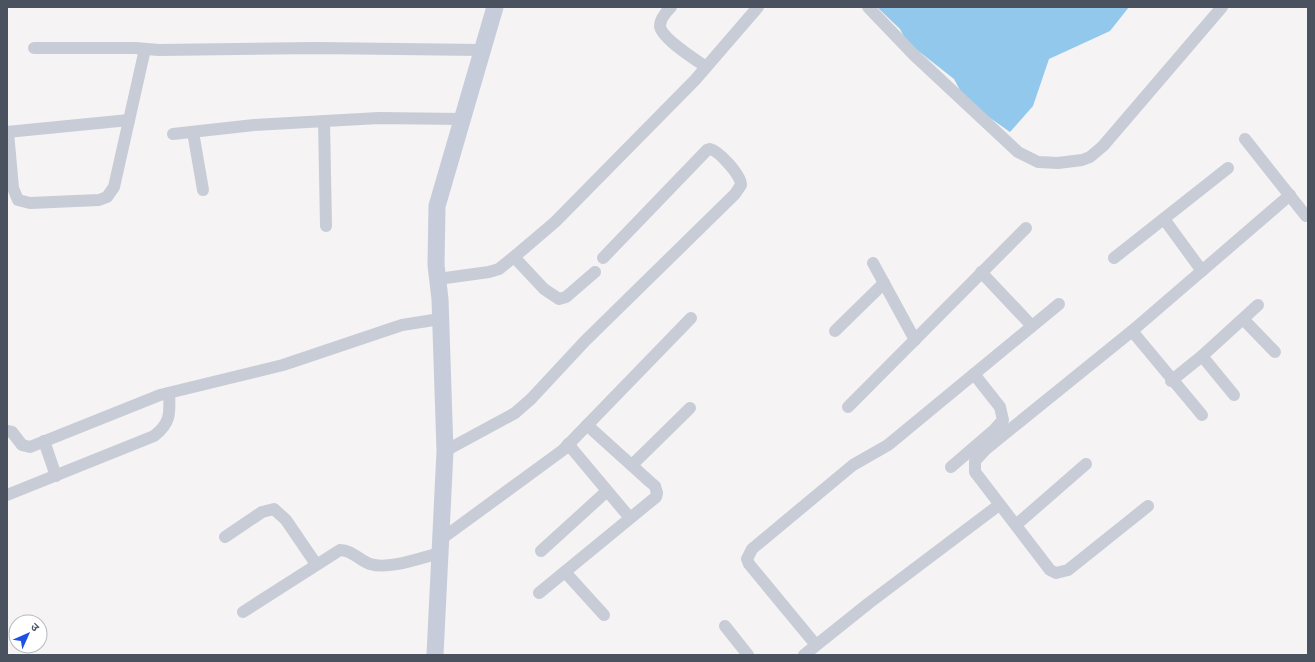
<svg xmlns="http://www.w3.org/2000/svg" width="1315" height="662" font-family="'Roboto Condensed','Noto Sans Devanagari',sans-serif">
<rect width="100%" height="100%" fill="#f5f3f3"/>
<path fill="#92c8ec" d="M877 7H1129L1110 31 1049 59 1033 106 1010 132 966 101 954 79 907 42 900 29Z"/>
<g fill="none" stroke-linecap="round" stroke-linejoin="round">
<g stroke="#c7ccd7" stroke-width="12">
<path d="M671 7C666 12 660 19 660 26 661 38 696 60 706 67"/>
<path d="M868 7 914 55 1018 152 1038 162 1058 163 1082 160 1090 157 1103 146 1222 7"/>
<path d="M34 48H135L159 50 316 48 482 50"/>
<path d="M324 121 326 226"/>
<path d="M7 132 129 120"/>
<path d="M8 132 13 188 18 200 30 203 99 200 107 197 114 187 145 49"/>
<path d="M193 132 203 190"/>
<path d="M173 134 254 125 379 118 462 119"/>
<path d="M1245 139 1306 216"/>
<path d="M1164 219 1202 271"/>
<path d="M514 257 544 289 559 299 566 297 595 272"/>
<path d="M1114 258 1228 168"/>
<path d="M873 263 915 340"/>
<path d="M981 272 1032 326"/>
<path d="M438 279 489 272 499 269 521 251 555 222 695 80 758 7"/>
<path d="M1243 319 1275 352"/>
<path d="M835 331 884 283"/>
<path d="M1132 331 1202 415"/>
<path d="M1202 356 1234 395"/>
<path d="M1171 381 1202 356 1258 305"/>
<path d="M848 407 1026 228"/>
<path d="M7 431 12 432 22 445 30 447 160 395 283 365 402 325 440 319"/>
<path d="M44 441 56 476"/>
<path d="M568 444 630 518"/>
<path d="M445 451 515 413 531 399 585 341 735 194 741 185C741 175 719 151 710 149L707 150 603 258"/>
<path d="M632 465 690 408"/>
<path d="M951 467 994 430 1003 420 1000 407 974 374"/>
<path d="M7 495 154 436C171 423 170 413 169 393"/>
<path d="M1148 506 1068 570 1056 573 1050 570 975 472V461L986 449 1132 331 1290 195"/>
<path d="M1016 525 1086 464"/>
<path d="M225 537 262 512 274 509 286 520 316 564"/>
<path d="M440 540 563 450 691 318"/>
<path d="M541 551 607 491"/>
<path d="M565 572 604 615"/>
<path d="M539 593 656 497 657 493 655 486 649 481 587 425"/>
<path d="M243 612 340 550C352 550 359 560 370 564 389 570 420 558 440 553"/>
<path d="M725 626 748 655"/>
<path d="M816 645 749 564 747 559 752 549 853 465 888 445 1059 304"/>
<path d="M804 655 869 603 999 505"/>
</g>
<path stroke="#c6ccda" stroke-width="17" d="M435 655 445 451 440 299 436 265 437 206 495 7"/>
</g>
<rect width="1315" height="662" fill="none" stroke="#4a5260" stroke-width="16"/>
<g transform="translate(28 634) rotate(45)"><circle r="19" fill="#ffffff" stroke="#b7babf"/>
<path d="M0-3L7 15L0 10L-7 15Z" fill="#1e50e3"/>
<text y="-6" font-size="11" font-weight="bold" text-anchor="middle" fill="#4a5260">उ</text>
</g>
</svg>
